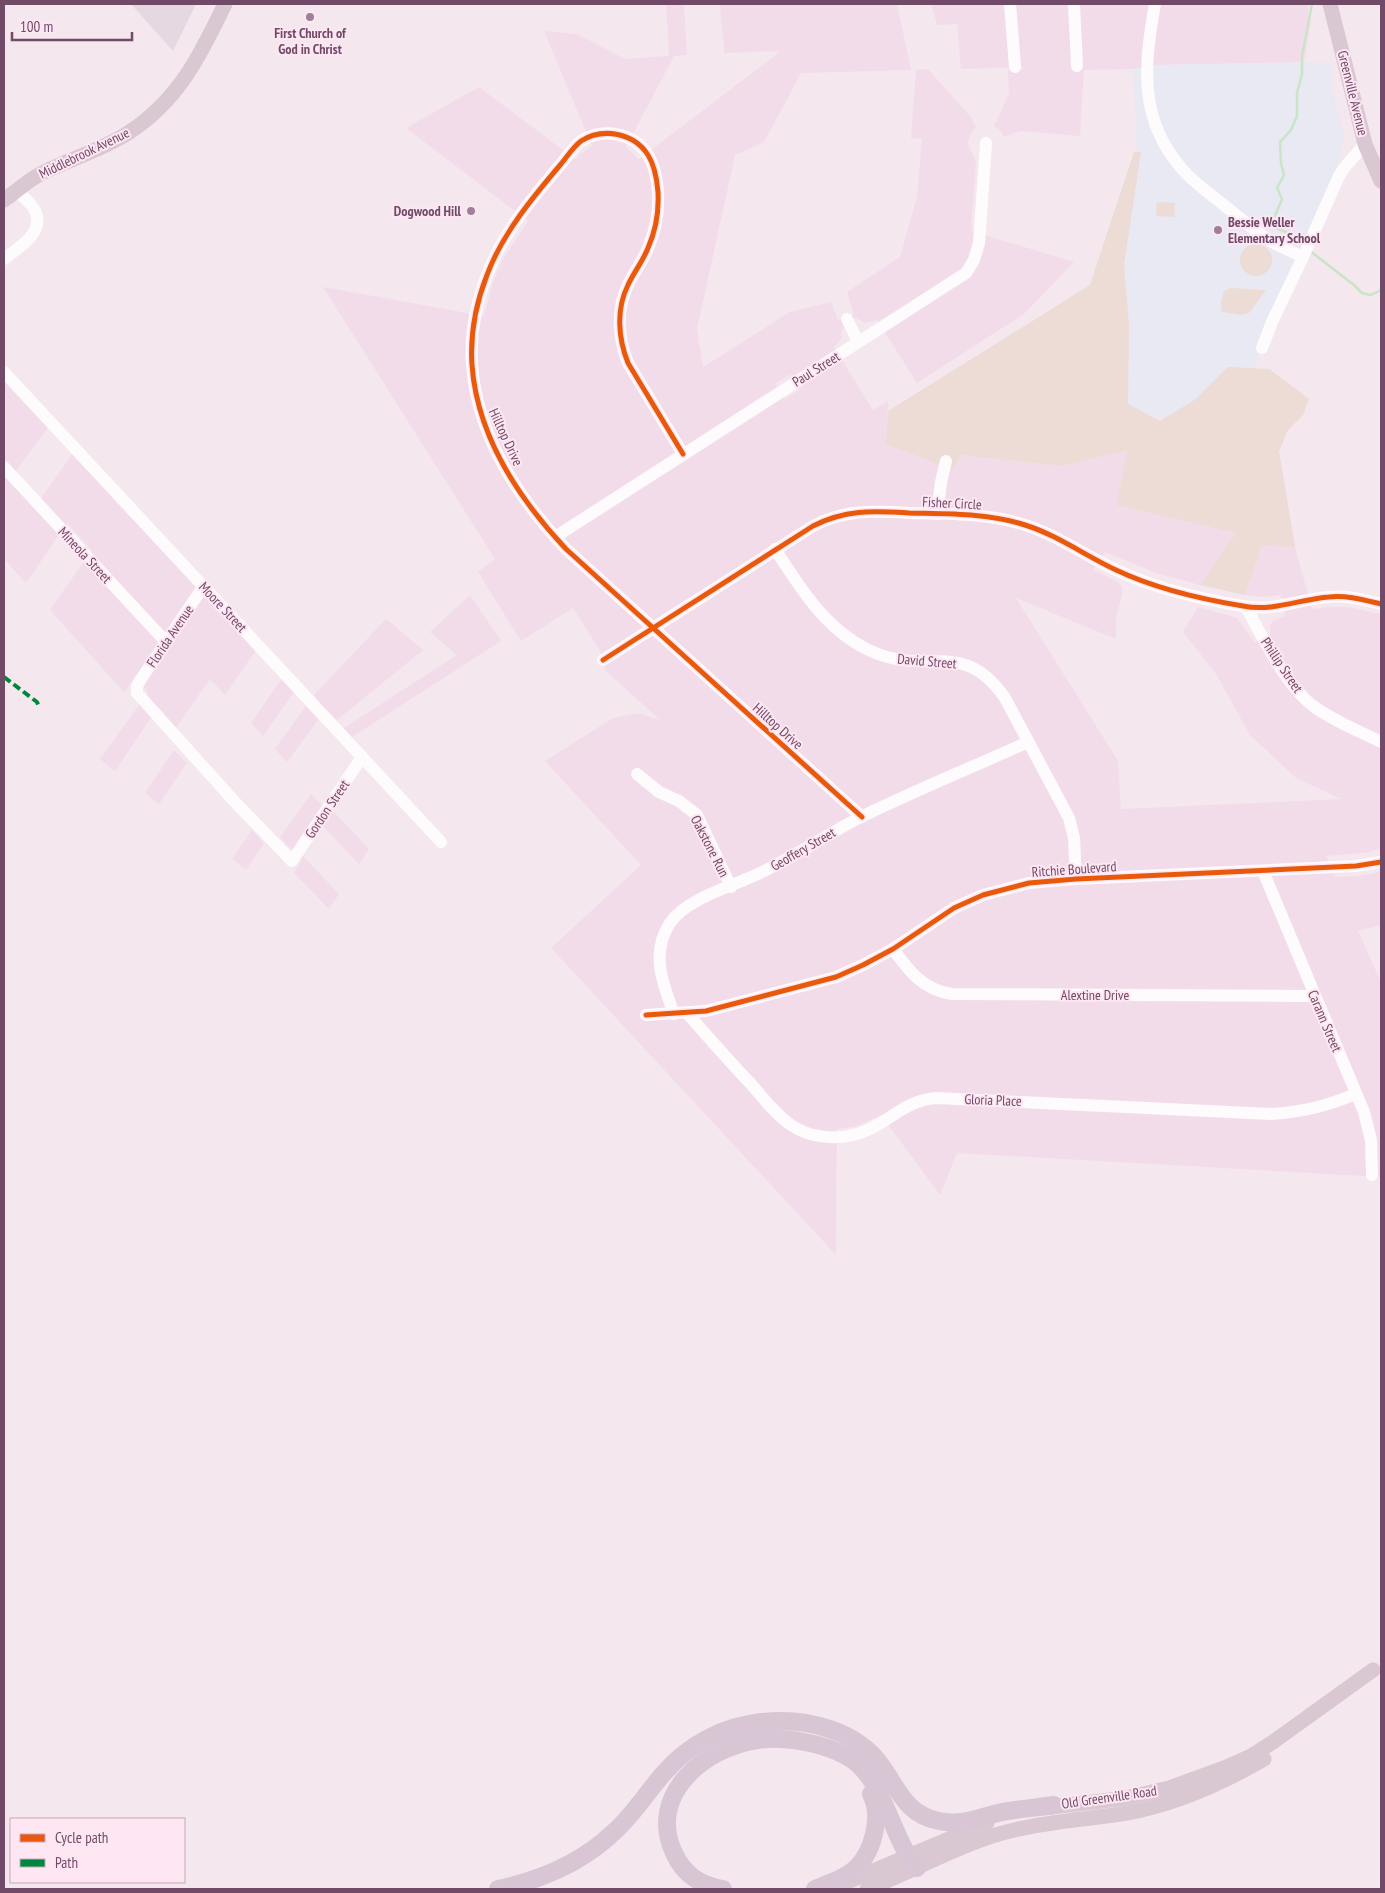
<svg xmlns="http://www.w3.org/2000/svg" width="1385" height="1893" font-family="'PT Sans Narrow',sans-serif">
<rect width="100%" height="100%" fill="#f4e7ee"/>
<g fill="#f3dce9" fill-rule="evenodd">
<path d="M666 4H684L687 55 674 56 626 147 639 159 781 51 724 53 720 4H897L911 70 801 73 764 142 735 155 697 329 703 367 790 312 831 302 838 320 854 315 847 292 900 257 917 197 922 139 911 138 916 70 928 69 970 116 976 127 971 133 968 142 969 147 976 161 971 231 1074 262 1024 314 917 383 877 320 865 323 855 317 841 331 842 338 834 347 873 410 888 401 886 444 960 455 1063 466 1129 449 1116 505 1236 533 1200 585 1156 573 1105 552 1093 570 1118 582 1122 587V595L1116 619V639L1016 598 1118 761 1121 809 1341 799 1296 778 1250 735 1216 674 1183 632 1198 607 1237 618 1255 643 1270 634V625L1273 621 1285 616 1281 595 1263 597 1245 595 1262 545 1295 547 1312 609 1328 607H1348L1381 614V849L1364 853 1326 856 1335 877 1357 876 1381 872V925L1358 931 1381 982V1177L957 1153 940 1195 881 1115 854 1127 837 1129 836 1255 551 948 641 865 545 761 613 718 638 713 660 720 606 671 599 649 573 608 521 641 478 572 495 559 323 287 484 316 493 282 502 261 528 221 406 128 479 87 575 159 581 153 592 146 544 31 577 34 625 59 669 56ZM790 374 800 390 785 399 775 384Z"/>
<path d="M931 4H1308V14L1311 22 1304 62 1154 65 1133 69 1084 70 1080 136 1020 131 1004 137 1001 131 994 126 1009 94 1008 69H1023V67L961 69 957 24 937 25Z"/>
<path d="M4 375 50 425 9 480 34 508 74 452 256 650 225 695 210 679 175 729 158 707 115 771 100 759 148 693 136 676 124 692 50 610 92 550 67 523 26 583 4 559Z"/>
<path d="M470 595 501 641 352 737 344 728 457 655 430 632Z"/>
<path d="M386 619 423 650 337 720 326 709 287 762 275 749 314 695Z"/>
<path d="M282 678 294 692 263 736 251 723Z"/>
<path d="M174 750 187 763 159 804 145 793Z"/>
<path d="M311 794 331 815 334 812 369 849 359 864 316 819 296 849 339 894 329 909 294 873 302 860 280 837Z"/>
<path d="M252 830 264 843 246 870 232 859Z"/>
</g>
<path fill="#e6d8e1" d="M131 4H196L173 51Z"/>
<path fill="#e8e9f2" d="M1304 62 1331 63 1332 90 1344 136 1336 170 1262 338 1242 431 1116 410 1120 261 1131 198 1137 149 1133 69 1154 65Z"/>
<g fill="#eddbd5">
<path d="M1134 152H1141L1124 265 1129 324 1128 404 1160 421 1196 399 1228 367 1269 369 1309 399 1303 415 1288 430 1279 451 1295 547 1262 545 1245 595 1200 585 1236 533 1116 505 1128 450 1063 466 960 455 953 470 886 444 888 411 1090 285Z"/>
<path d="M1157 202 1175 203 1174 217 1156 216Z"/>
<circle cx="1256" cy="260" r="16"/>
<path d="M1231 288 1266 290 1249 313 1241 315 1222 312 1221 303 1224 291Z"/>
</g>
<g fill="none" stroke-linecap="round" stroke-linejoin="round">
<g stroke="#c9e4c8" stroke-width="2.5">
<path d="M1299 242 1290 234 1275 227 1274 218 1282 199 1277 188 1284 175 1281 163 1280 142 1291 130 1297 116V93L1302 74V56L1312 4"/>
<path d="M1310 251 1354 285 1362 293 1371 295 1381 290"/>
</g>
<g stroke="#fdfbfc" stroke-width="12">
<path d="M1010 4 1015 67"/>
<path d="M1074 4 1077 66"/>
<path d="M1155 4C1144 65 1138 120 1183 170 1193 182 1208 192 1220 202 1237 215 1254 231 1272 242 1282 247 1292 252 1303 257L1339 176 1344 168 1365 144"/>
<path d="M4 259C19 247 47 232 34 209 30 202 22 196 17 191"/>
<path d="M847 319 858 342"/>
<path d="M1262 348 1272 322 1303 257"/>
<path d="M4 372 441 842"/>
<path d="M683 454 628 363C618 338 616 309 628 285 634 272 643 261 648 248 656 230 659 211 658 192 657 180 655 166 648 155 634 133 603 127 581 141 573 147 567 157 561 164 533 197 502 234 487 275 476 303 470 334 472 365 477 435 519 499 566 549L862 817"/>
<path d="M4 467 166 642"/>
<path d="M937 514 941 482 946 461"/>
<path d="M555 537 966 273 974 260 979 243 986 143"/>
<path d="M775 549C802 591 829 635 878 654 931 674 964 639 1005 698L1069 818 1074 838 1076 879"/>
<path d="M203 587 141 679 137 686V693L234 801 292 861 362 757"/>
<path d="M1246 607C1263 638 1287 688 1316 708 1336 722 1359 731 1381 742"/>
<path d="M603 660 813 526C846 509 873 511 909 513 948 514 988 513 1025 525 1057 535 1086 556 1116 570 1156 589 1200 599 1243 606 1273 612 1300 599 1329 597 1347 595 1364 600 1381 604"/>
<path d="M637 774 659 792 679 801 697 815 731 887"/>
<path d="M1263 871 1364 1112 1371 1140 1372 1175"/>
<path d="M893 949C909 971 923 990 952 994L1315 996"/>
<path d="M687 1013C708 1037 729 1061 751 1084 763 1098 776 1115 791 1125 809 1138 836 1140 857 1134 888 1125 901 1101 936 1098L1271 1114C1303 1112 1326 1106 1356 1094"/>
<path d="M674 1014C663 984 650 953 670 923 687 898 734 886 762 872 796 856 827 834 861 817 916 790 973 767 1028 742"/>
<path d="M646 1015 706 1011 836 977 863 965 893 949 954 908 983 895 1029 883 1076 879 1356 866 1381 862"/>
</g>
<g stroke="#d9c7d1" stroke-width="15">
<path d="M1330 4 1365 144 1381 181"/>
<path d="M4 200C17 191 29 179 44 172 72 158 102 150 128 133 178 101 200 56 225 4"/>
<path d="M1043 1808 1126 1798 1169 1788 1224 1768 1251 1756 1273 1742 1373 1670"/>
<path d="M840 1885 987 1823"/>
<path d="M867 1889C916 1870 963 1842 1014 1830 1052 1821 1089 1819 1127 1813 1177 1804 1221 1784 1264 1759"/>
</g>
<g stroke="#d8c6d4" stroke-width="18">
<path d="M498 1889C541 1880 583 1862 615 1831 634 1814 647 1792 664 1773 689 1744 724 1726 762 1722 805 1717 858 1730 883 1768 899 1791 907 1815 939 1821 962 1826 976 1818 998 1813 1016 1809 1035 1808 1054 1805"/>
<path d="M723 1889C700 1885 684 1875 674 1853 647 1795 704 1748 757 1740 784 1736 824 1743 848 1757 884 1777 891 1838 917 1868"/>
<path d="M815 1889C829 1883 846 1878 857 1867 874 1850 882 1815 871 1794"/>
</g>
<path stroke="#00873e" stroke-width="4" stroke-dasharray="8 4" stroke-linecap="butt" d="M4 677 37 702 39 707"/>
<defs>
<g id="cycleway">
<path d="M683 454 628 363C618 338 616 309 628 285 634 272 643 261 648 248 656 230 659 211 658 192 657 180 655 166 648 155 634 133 603 127 581 141 573 147 567 157 561 164 533 197 502 234 487 275 476 303 470 334 472 365 477 435 519 499 566 549L862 817"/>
<path d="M603 660 813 526C846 509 873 511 909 513 948 514 988 513 1025 525 1057 535 1086 556 1116 570 1156 589 1200 599 1243 606 1273 612 1300 599 1329 597 1347 595 1364 600 1381 604"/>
<path d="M646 1015 706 1011 836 977 863 965 893 949 954 908 983 895 1029 883 1076 879 1356 866 1381 862"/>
</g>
</defs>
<use href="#cycleway" stroke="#fee7f3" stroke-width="8"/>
<use href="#cycleway" stroke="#e8590c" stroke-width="5"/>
</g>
<g fill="#9e8196" stroke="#fee7f3" stroke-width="2">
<circle cx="310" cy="17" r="5"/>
<circle cx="471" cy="211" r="5"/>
<circle cx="1218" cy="230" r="5"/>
</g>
<g text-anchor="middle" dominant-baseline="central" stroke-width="4" stroke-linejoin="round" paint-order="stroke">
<g font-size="14" font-weight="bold" fill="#704a67" stroke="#fee7f3">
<text x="310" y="33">First Church of<tspan x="310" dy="16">God in Christ</tspan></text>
<text x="461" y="211" text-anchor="end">Dogwood Hill</text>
<text x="1228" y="222" text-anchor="start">Bessie Weller<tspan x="1228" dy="16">Elementary School</tspan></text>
</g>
<g font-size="14" fill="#704a67" stroke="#fee7f3">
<text transform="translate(1353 93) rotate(76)">Greenville Avenue</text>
<text transform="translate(84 153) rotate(-26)">Middlebrook Avenue</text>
<text transform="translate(816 369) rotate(-32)">Paul Street</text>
<text transform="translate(506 437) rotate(65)">Hilltop Drive</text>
<text transform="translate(952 503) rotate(3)">Fisher Circle</text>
<text transform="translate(85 555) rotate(47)">Mineola Street</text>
<text transform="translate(223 607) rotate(47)">Moore Street</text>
<text transform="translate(170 636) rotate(-56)">Florida Avenue</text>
<text transform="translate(927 661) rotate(5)">David Street</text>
<text transform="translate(1282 665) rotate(56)">Phillip Street</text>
<text transform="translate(778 726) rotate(42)">Hilltop Drive</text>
<text transform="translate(327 809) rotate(-56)">Gordon Street</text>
<text transform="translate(710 846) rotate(63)">Oakstone Run</text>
<text transform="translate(803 849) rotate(-30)">Geoffery Street</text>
<text transform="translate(1074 869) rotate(-4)">Ritchie Boulevard</text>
<text x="1095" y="995">Alextine Drive</text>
<text transform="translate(1325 1021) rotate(67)">Carann Street</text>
<text transform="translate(993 1100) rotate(2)">Gloria Place</text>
<text transform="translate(1109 1797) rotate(-8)">Old Greenville Road</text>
</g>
</g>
<rect width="1385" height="1893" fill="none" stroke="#704a67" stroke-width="10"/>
<rect x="10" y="1818" width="175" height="65" fill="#fee7f3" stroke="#c5a8bb"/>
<rect x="20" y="1834" width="25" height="8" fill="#e8590c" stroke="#c5a8bb"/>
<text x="55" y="1843" font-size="15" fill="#704a67">Cycle path</text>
<rect x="20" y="1859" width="25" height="8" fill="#00873e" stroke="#c5a8bb"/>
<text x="55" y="1868" font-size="15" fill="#704a67">Path</text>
<path d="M12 32v8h120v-8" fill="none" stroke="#704a67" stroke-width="2.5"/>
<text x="20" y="32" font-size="15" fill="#704a67" stroke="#fee7f3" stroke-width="4" paint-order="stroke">100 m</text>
</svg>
